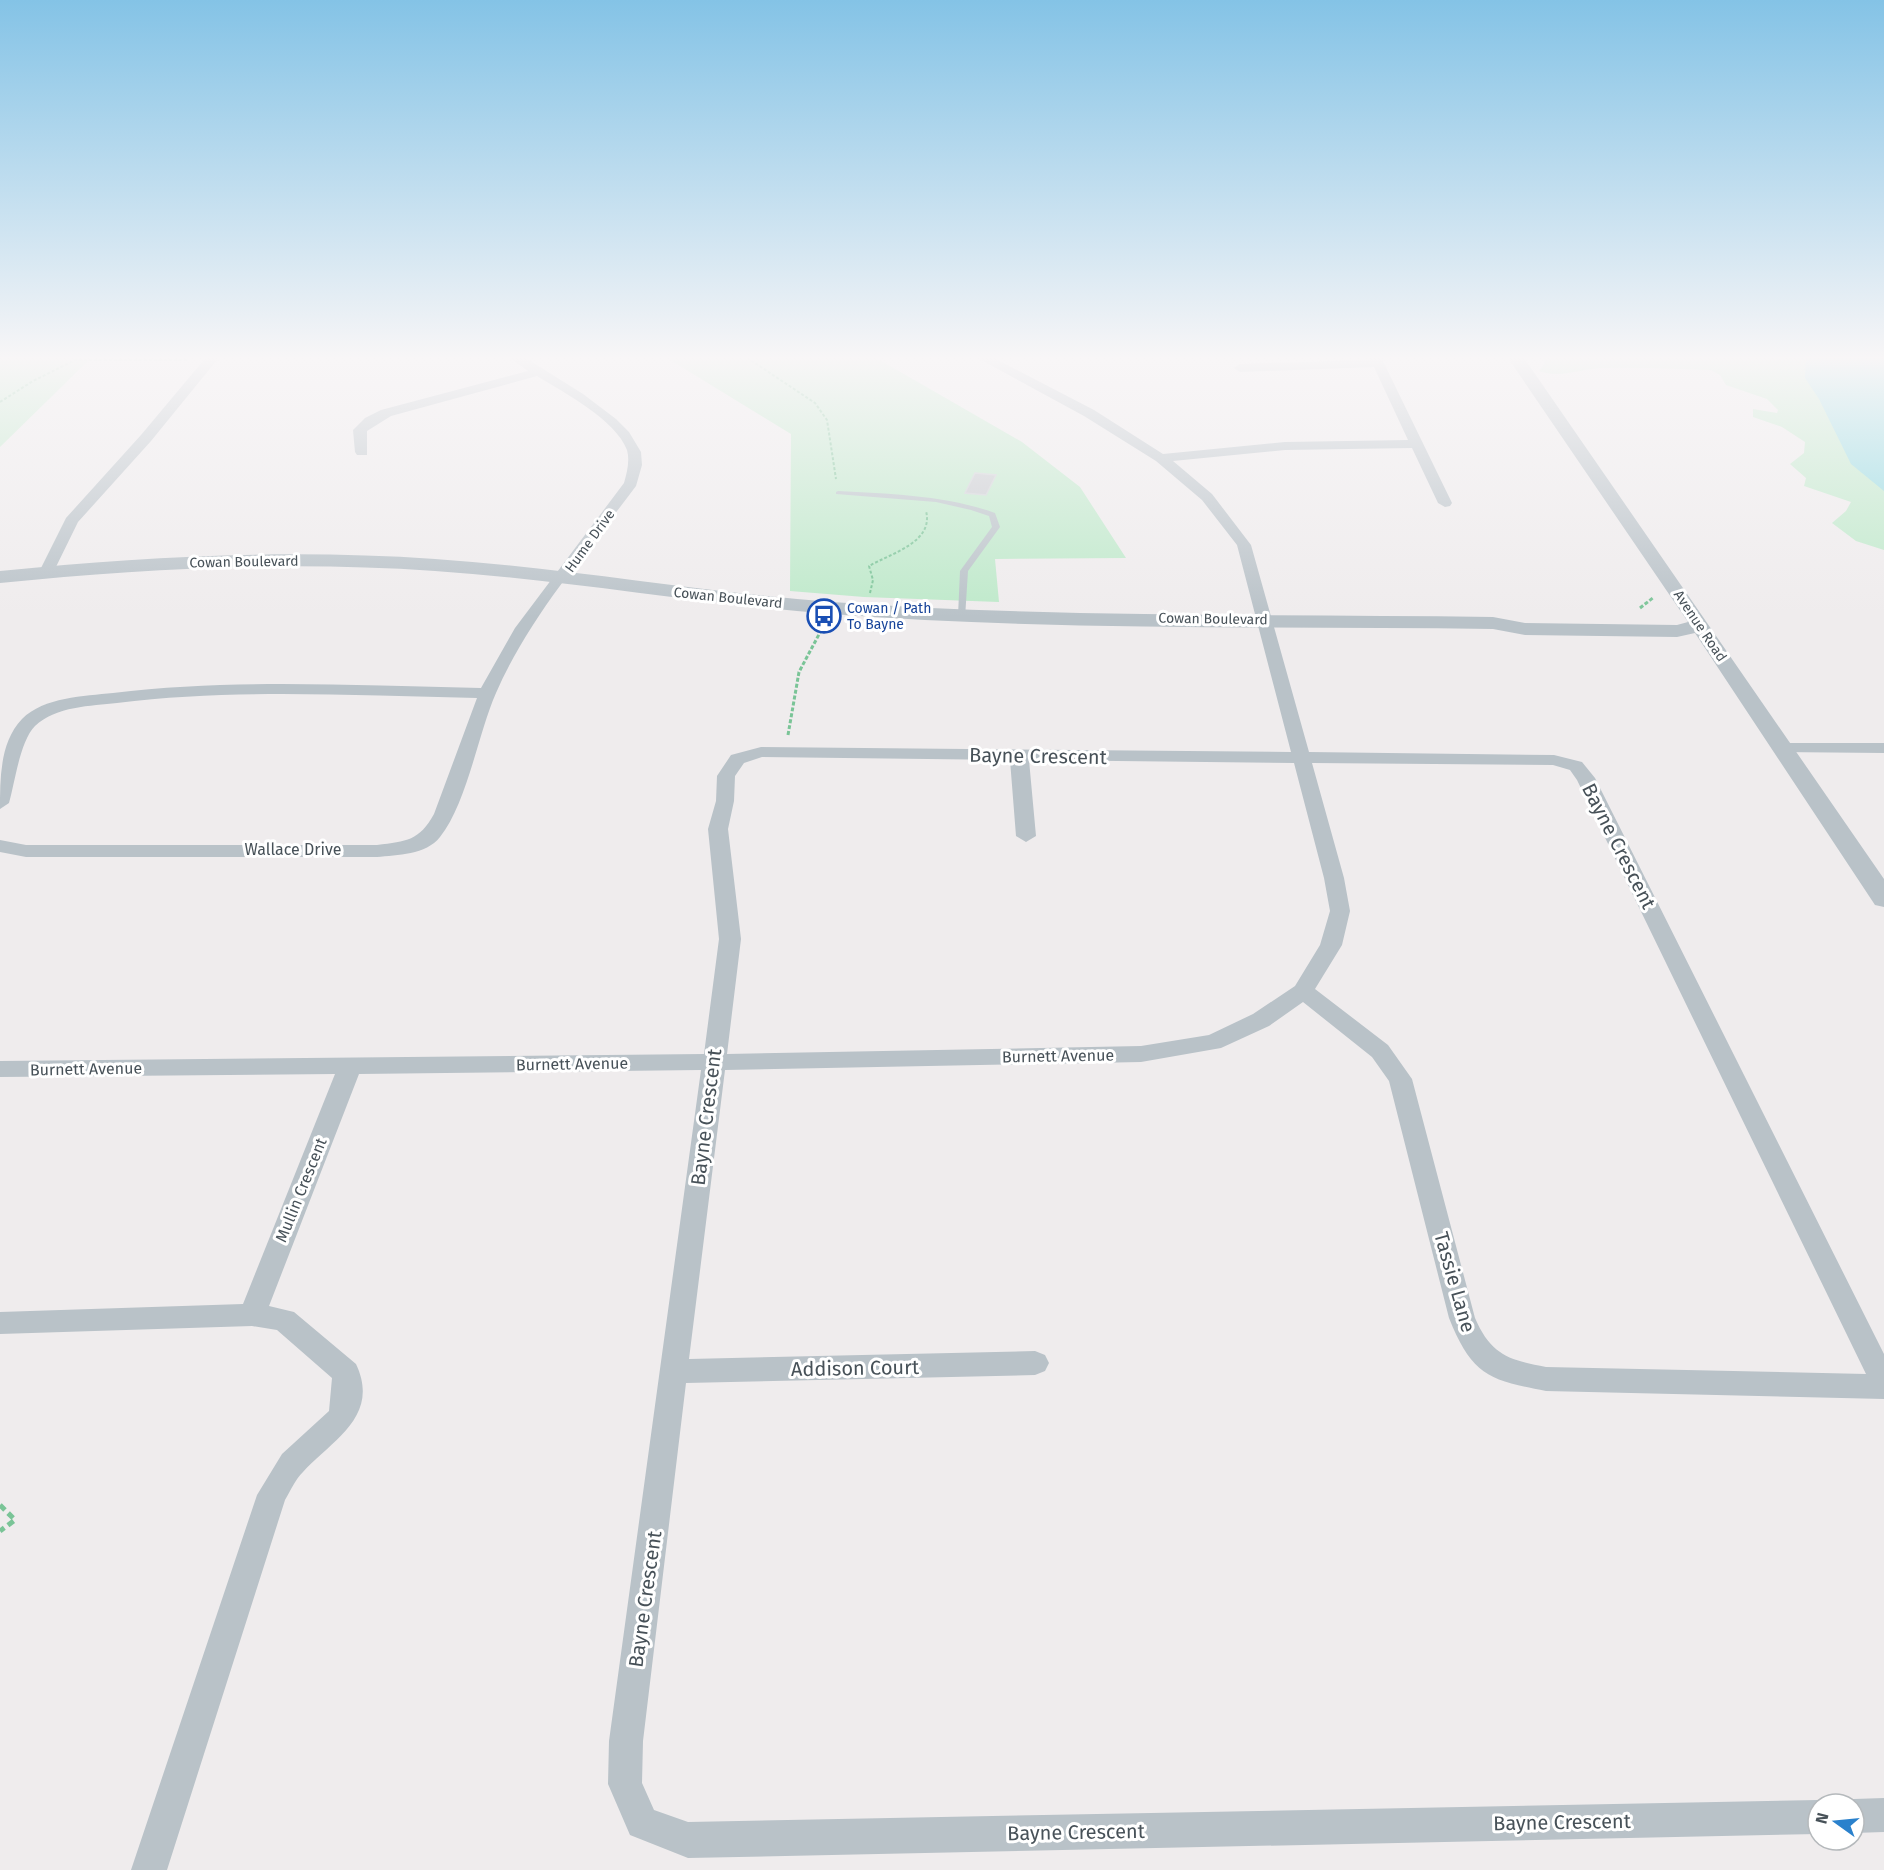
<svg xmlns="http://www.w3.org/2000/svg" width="1884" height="1870" font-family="'Fira Sans',sans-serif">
<rect width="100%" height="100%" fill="#efeced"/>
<g fill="#bee9ca">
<path d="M0 355H94L0 447Z"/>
<path d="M662 355H871L1022 442 1080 487 1126 558 995 559 999 602 864 597 790 591 791 434Z"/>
<path d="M1540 355H1884V550L1856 541 1832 523 1846 511 1851 502 1804 486 1806 478 1790 464 1804 453 1805 442 1782 427 1753 417V409L1777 413 1778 410 1767 399 1726 385 1720 375 1711 370C1675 369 1639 367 1604 368 1582 368 1561 379 1539 371L1545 363Z"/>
</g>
<path fill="#8fdae2" d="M1806 355H1884V491L1851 464 1819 399 1805 378Z"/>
<path fill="#c7cacf" stroke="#d1d4d8" stroke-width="1.5" d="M975 473 996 475 986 495 965 493Z"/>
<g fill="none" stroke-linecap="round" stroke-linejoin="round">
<g stroke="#7ac497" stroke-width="2" stroke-dasharray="3 2" stroke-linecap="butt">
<path d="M743 355 815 403 827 420 836 479"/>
<path d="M0 402 33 381 75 360H189"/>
<path d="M870 593 873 580 869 566C892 553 934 542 926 511"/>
</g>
<g stroke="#7ac497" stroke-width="3" stroke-dasharray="4 2" stroke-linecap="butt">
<path d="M1640 608 1654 597"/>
<path d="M788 735 799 672 824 625"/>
</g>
<path stroke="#7ac497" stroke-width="5" stroke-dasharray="7 4.5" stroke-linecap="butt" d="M0 1505 15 1520 0 1531"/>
<path fill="#b9c2c8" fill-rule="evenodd" d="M838 491C891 494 944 495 995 513L1000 527 968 571 965 618H962L958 616 960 571 992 527 989 516 971 510 936 502 836 494V492Z"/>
<g fill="#b9c2c8" fill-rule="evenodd">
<path d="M208 355H221L151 441 78 522 52 575H42L39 572 66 518 141 435Z"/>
<path d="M506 355H521L583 394 616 419 629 432 641 452 642 465 636 486C587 552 529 617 496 693 478 734 467 803 440 837 426 855 397 855 377 857H26L0 852V840L26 845H377C407 841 419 841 434 814L477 698C357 696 237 688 117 703 91 706 56 706 35 726 20 741 15 782 9 803L0 809C0 778 0 742 22 719 44 697 84 696 113 693 236 678 358 686 481 688L515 628 624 483C627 472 630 461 627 450 616 420 563 392 537 376L391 416 367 431V455H357L355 452 353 430 365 418 381 410 528 371Z"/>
<path d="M972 355H988L1094 410 1163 454 1285 442 1408 440 1374 367 1240 372 1234 368 1240 364 1370 360 1368 355H1380L1452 503 1450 506 1445 507 1438 503 1412 448 1285 450 1173 461 1212 494 1251 545 1309 752 1554 755 1582 762 1595 778 1884 1354V1399L1546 1391C1488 1380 1472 1375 1449 1318L1389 1081 1372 1057 1303 1002 1269 1026 1221 1048 1141 1062 725 1070 689 1359 1035 1351 1045 1355 1049 1363 1045 1371 1035 1375 686 1383 643 1741 642 1783 654 1810 688 1822 1818 1800 1829 1804H1818V1834L688 1858 630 1835 608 1784 609 1741 701 1070 359 1074 269 1306 294 1312 356 1364C381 1417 331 1441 303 1472 295 1480 291 1490 285 1500L167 1870H131L257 1495 282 1454 329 1411 332 1378 277 1330 252 1326 0 1334V1312L243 1304 335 1074 0 1077V1061L704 1054 719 939 708 829 716 801 717 776 731 755 761 747 1291 752 1237 545 1202 500 1156 461 1084 416ZM762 757 1010 760 1016 836 1026 842 1036 836 1029 760 1294 763 1324 878 1330 911 1320 945 1295 986 1253 1014 1209 1035 1141 1046 727 1054 741 939 728 829 734 801 735 776 744 763ZM1312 763 1553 765 1570 770 1577 780 1866 1374 1546 1367C1509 1360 1491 1355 1475 1318L1412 1079 1388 1045 1315 989 1342 945 1350 911 1344 878Z"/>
<path d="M1781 743H1884V753L1775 752 1772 748 1775 744Z"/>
<path d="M1884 1798V1832L1854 1833V1804H1842L1854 1799Z"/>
</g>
<path fill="#b9c2c8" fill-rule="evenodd" d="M1506 355H1522L1884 879V907L1875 905 1695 633 1677 637 1525 635 1493 629C1273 626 1051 631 832 614 699 604 568 580 435 571 290 561 145 568 0 583V571C145 556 290 549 435 559 568 568 699 592 832 602 1051 618 1273 614 1493 617L1525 623 1677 625 1688 622Z"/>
</g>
<linearGradient id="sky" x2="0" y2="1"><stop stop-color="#84c3e6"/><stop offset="0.58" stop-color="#f8f6f7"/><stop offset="1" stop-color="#f8f6f7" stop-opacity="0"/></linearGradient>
<rect width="1884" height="617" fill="url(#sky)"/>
<defs>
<symbol id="bus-ring" viewBox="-11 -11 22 22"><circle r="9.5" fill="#fff" stroke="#1a4fb4" stroke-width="1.5"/><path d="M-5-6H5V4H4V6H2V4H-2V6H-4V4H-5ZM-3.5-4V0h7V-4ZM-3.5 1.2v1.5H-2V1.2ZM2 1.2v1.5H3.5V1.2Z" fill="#1a4fb4"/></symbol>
</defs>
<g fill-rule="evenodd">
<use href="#bus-ring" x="805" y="597" width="38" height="38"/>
</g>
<g text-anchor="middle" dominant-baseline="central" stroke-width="6" stroke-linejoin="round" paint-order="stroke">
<g font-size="14" fill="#475158" stroke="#fff">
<text transform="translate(590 541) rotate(-54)">Hume Drive</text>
<text transform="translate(244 562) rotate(-1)">Cowan Boulevard</text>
<text transform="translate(728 598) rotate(6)">Cowan Boulevard</text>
<text transform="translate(1213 619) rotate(1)">Cowan Boulevard</text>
<text transform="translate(1700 626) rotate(56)">Avenue Road</text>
</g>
<g font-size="14" fill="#164399" stroke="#fff" text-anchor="start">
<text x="847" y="608">Cowan / Path<tspan x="847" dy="16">To Bayne</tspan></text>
</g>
<g font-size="16" fill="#475158" stroke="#fff">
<text x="293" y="849">Wallace Drive</text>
<text transform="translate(1058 1056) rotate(-1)">Burnett Avenue</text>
<text transform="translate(572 1064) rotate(-1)">Burnett Avenue</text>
<text transform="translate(86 1069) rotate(-1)">Burnett Avenue</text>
<text transform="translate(301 1190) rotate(-68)">Mullin Crescent</text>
</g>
<g font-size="20" fill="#475158" stroke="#fff">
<text transform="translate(1038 756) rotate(1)">Bayne Crescent</text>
<text transform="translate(1619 846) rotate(63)">Bayne Crescent</text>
<text transform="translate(706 1117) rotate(-83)">Bayne Crescent</text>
<text transform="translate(1455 1282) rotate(74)">Tassie Lane</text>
<text transform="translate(855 1368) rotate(-1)">Addison Court</text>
<text transform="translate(645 1599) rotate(-82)">Bayne Crescent</text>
<text transform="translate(1562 1822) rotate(-1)">Bayne Crescent</text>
<text transform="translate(1076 1832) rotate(-1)">Bayne Crescent</text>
</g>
</g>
<g transform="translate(1836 1822) rotate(285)"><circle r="28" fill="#ffffff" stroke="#b5b9bc" stroke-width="1.5"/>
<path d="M0-4.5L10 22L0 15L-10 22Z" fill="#2a81cc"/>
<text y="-9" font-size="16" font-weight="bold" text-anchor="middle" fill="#475158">N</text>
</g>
</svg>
